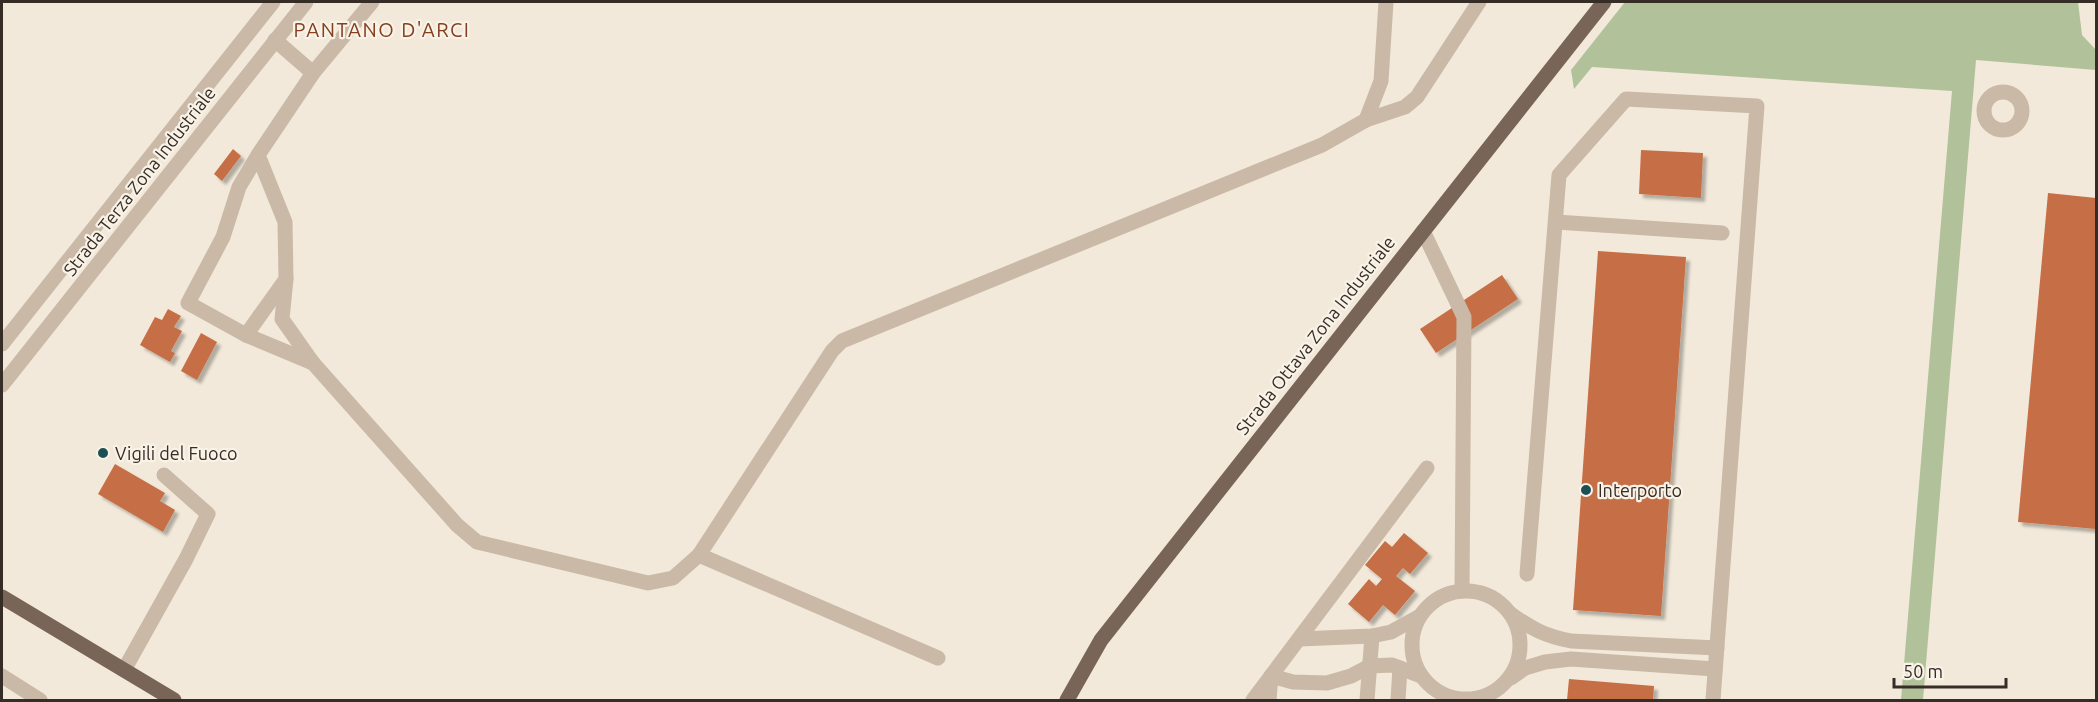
<svg xmlns="http://www.w3.org/2000/svg" width="2098" height="702" font-family="Ubuntu,sans-serif">
<defs>
<filter id="shadow"><feDropShadow dx="4" dy="4" stdDeviation="1.5" flood-color="#0004"/></filter>
</defs>
<rect width="100%" height="100%" fill="#f2e9da"/>
<path fill="#b1c19a" d="M1625 2H2078L2082 35 2096 50V70L1976 60 1923 700H1901L1952 91 1592 67 1574 89 1571 70Z"/>
<g fill="#c66e44" filter="url(#shadow)">
<path d="M233 149 241 156 222 181 214 174Z"/>
<path d="M1641 150 1703 153 1701 198 1639 194Z"/>
<path d="M2048 193 2096 198V529L2018 522Z"/>
<path d="M1598 251 1686 257 1661 616 1573 610Z"/>
<path d="M1502 275 1518 299 1436 353 1420 329Z"/>
<path d="M168 309 181 316 174 327 182 331 171 351 175 353 170 362 140 345 155 317 162 320Z"/>
<path d="M201 333 217 342 197 380 181 371Z"/>
<path d="M115 464 165 493 160 501 175 510 163 532 98 494Z"/>
<path d="M1404 533 1428 553 1410 574 1403 568 1396 576 1415 591 1395 615 1383 605 1369 622 1348 604 1369 579 1376 586 1382 579 1365 565 1385 541 1392 547Z"/>
<path d="M1569 679 1654 686 1653 700H1567Z"/>
</g>
<g fill="none" stroke-linecap="round" stroke-linejoin="round">
<g stroke="#cab9a6" stroke-width="15">
<path d="M1386 2 1381 81 1366 120 1405 107 1417 97 1479 2"/>
<path d="M275 40 313 73"/>
<circle cx="2003" cy="111" r="19"/>
<path d="M258 155 285 222 286 279 246 335 188 303 223 237 239 187 258 155 313 73 372 2"/>
<path d="M1556 222 1722 233"/>
<path d="M1423 231 1464 317 1462 591"/>
<path d="M286 279 282 319 313 363 457 525 477 542 648 583 673 578 699 555 832 351 842 341 1322 145 1366 120"/>
<path d="M246 335 313 363"/>
<path d="M2 344 273 2"/>
<path d="M2 385 306 2"/>
<path d="M699 555 938 658"/>
<path d="M1527 574 1559 175 1626 99 1757 106 1713 700"/>
<circle cx="1466" cy="645" r="54"/>
<path d="M1511 614C1532 629 1545 636 1571 641L1717 648"/>
<path d="M1299 639 1372 636 1391 632 1420 616"/>
<path d="M124 670 186 559 208 514 164 475"/>
<path d="M2 676 40 700"/>
<path d="M1271 676 1293 682 1327 683 1351 676 1370 666 1392 665 1421 676"/>
<path d="M1511 678 1525 668 1545 662 1571 659 1715 669"/>
<path d="M1253 700 1427 468"/>
<path d="M1269 700 1271 676"/>
<path d="M1367 700 1372 636"/>
<path d="M1398 700 1400 668"/>
</g>
<g stroke="#786558" stroke-width="15">
<path d="M2 597 174 700"/>
<path d="M1067 700 1101 640 1604 2"/>
</g>
</g>
<g fill="#1d4f57" stroke="#f9f2e7" stroke-width="2">
<circle cx="103" cy="453" r="6"/>
<circle cx="1586" cy="490" r="6"/>
</g>
<g text-anchor="middle" dominant-baseline="central" stroke-width="4.5" stroke-linejoin="round" paint-order="stroke">
<g font-size="18" fill="#362d27" stroke="#f9f2e7">
<text transform="translate(139 181) rotate(-52)">Strada Terza Zona Industriale</text>
<text transform="translate(1315 335) rotate(-52)">Strada Ottava Zona Industriale</text>
</g>
<g font-size="18" fill="#362d27" stroke="#f9f2e7" text-anchor="start">
<text x="115" y="453">Vigili del Fuoco</text>
<text x="1598" y="490">Interporto</text>
</g>
<g font-size="20" letter-spacing="1.5" fill="#854020" stroke="#f9f2e7">
<text x="382" y="29">PANTANO D'ARCI</text>
</g>
</g>
<rect width="2098" height="702" fill="none" stroke="#362d27" stroke-width="6"/>
<path d="M1894 678v9h112v-9" fill="none" stroke="#362d27" stroke-width="3"/>
<text x="1903" y="678" font-size="18" fill="#362d27" stroke="#f9f2e7" stroke-width="4.5" paint-order="stroke">50 m</text>
</svg>
